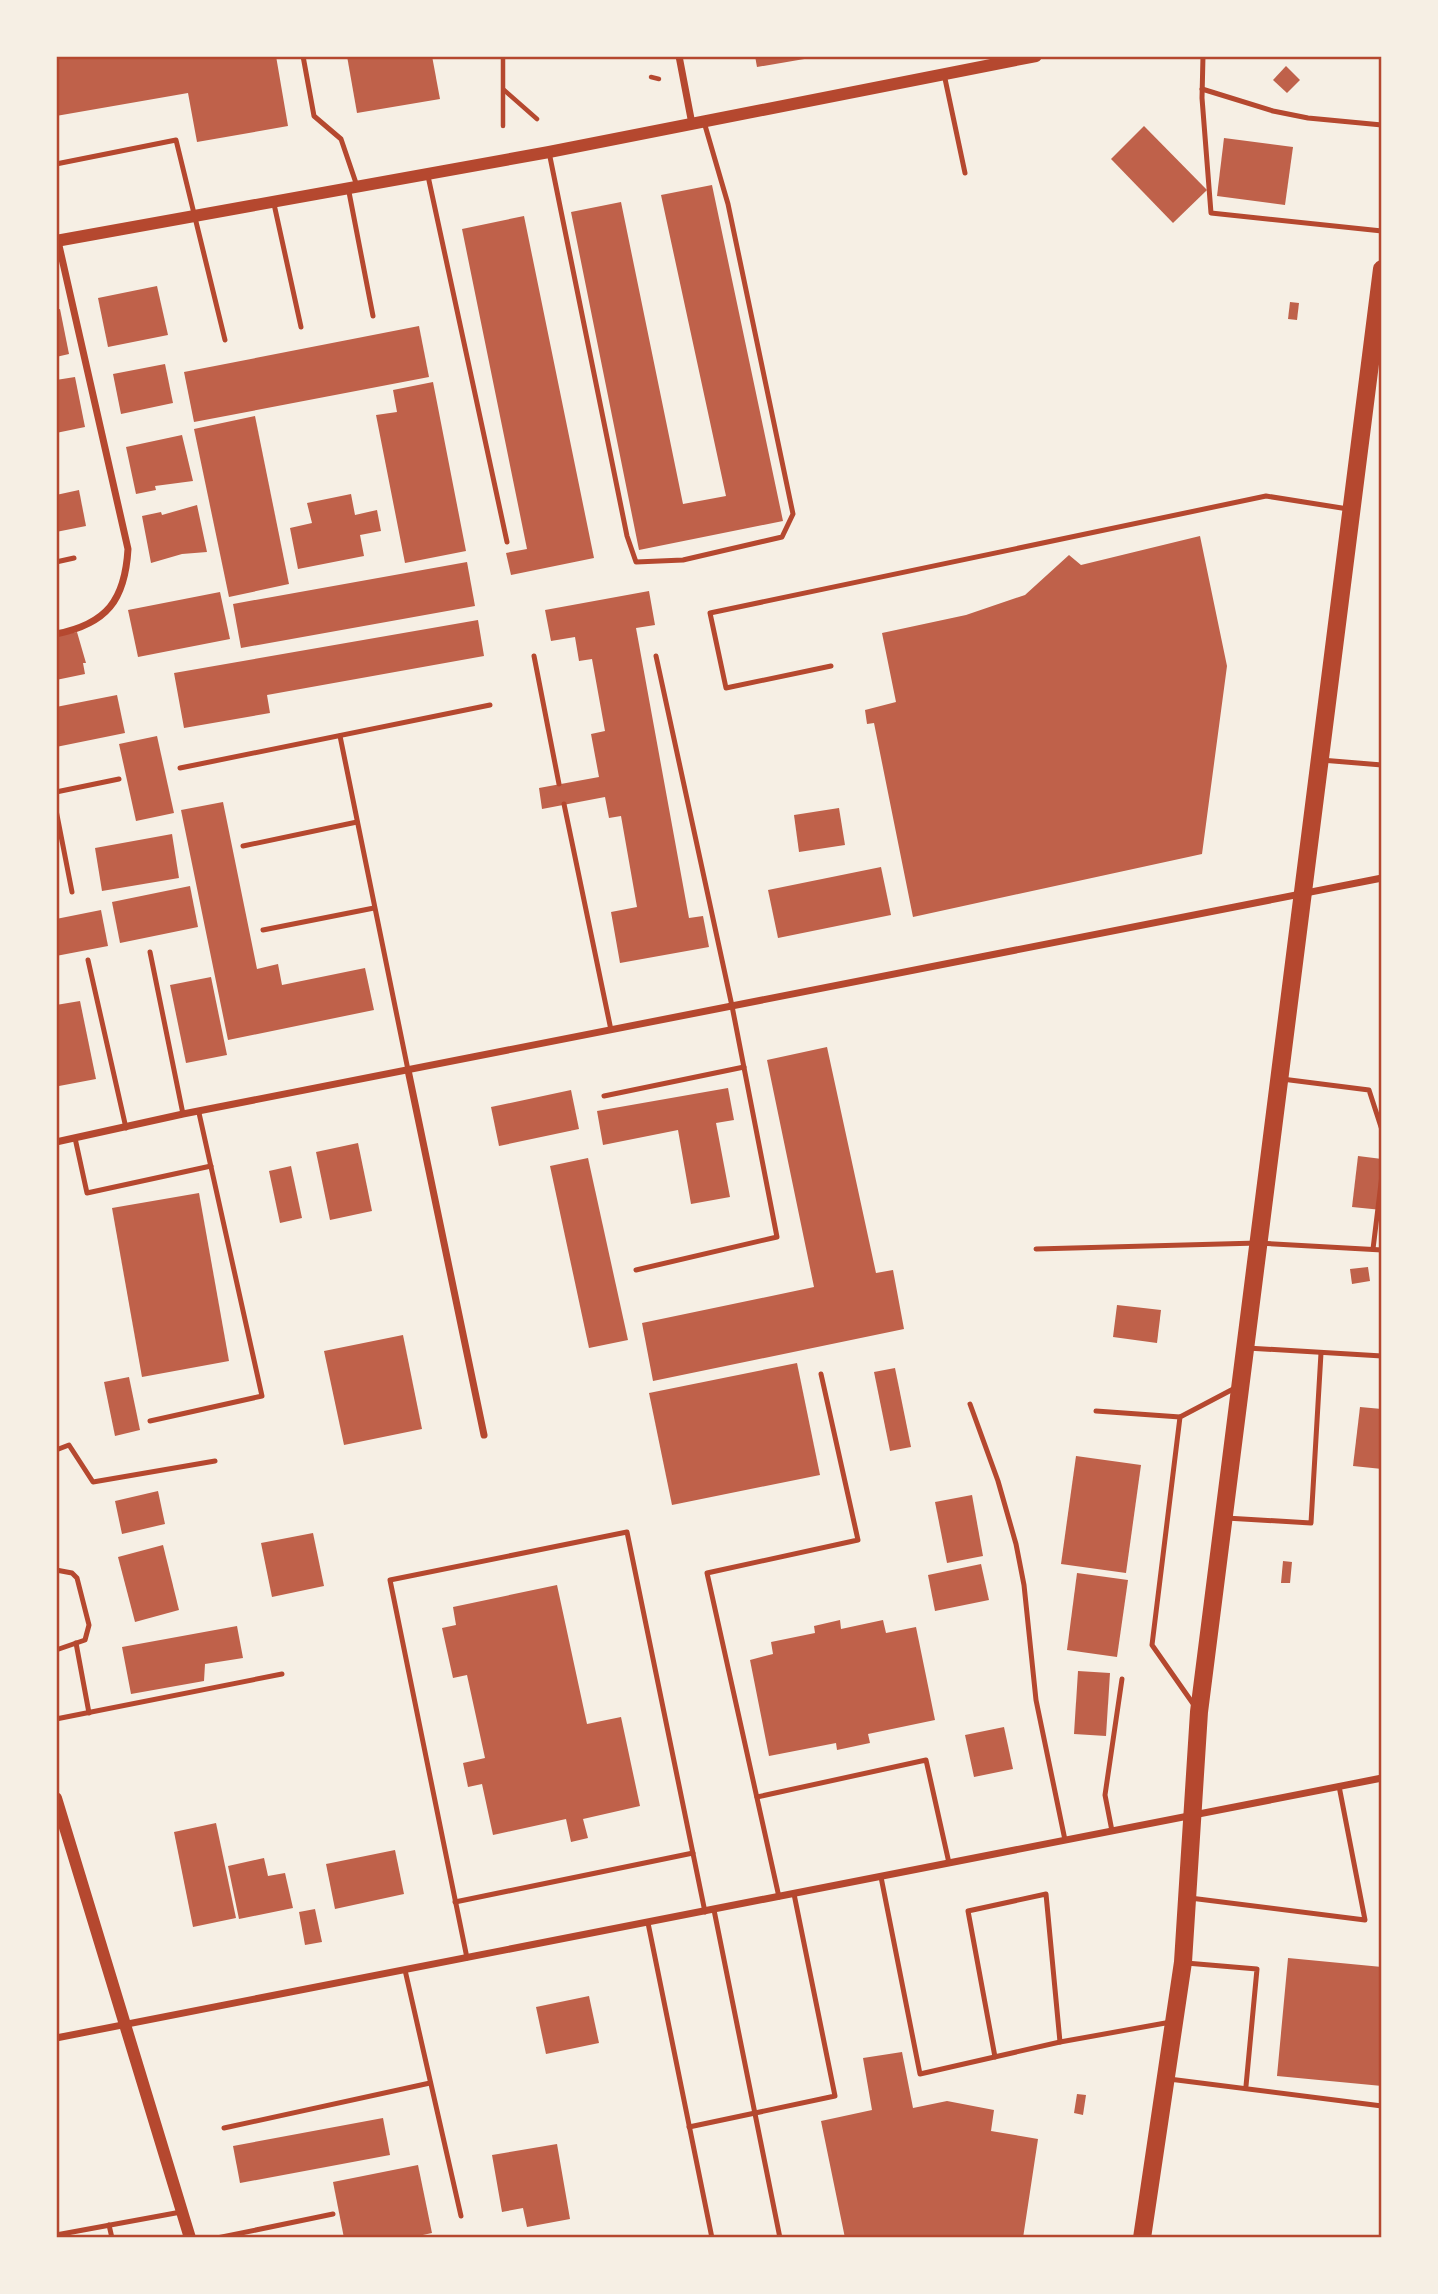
<svg xmlns="http://www.w3.org/2000/svg" width="1438" height="2294" font-family="'DejaVu Sans',sans-serif">
<rect width="100%" height="100%" fill="#f6efe4"/>
<g fill="#bf614a">
<path d="M56 56H276L288 126 197 142 188 93 56 116Z"/>
<path d="M347 56H432L440 99 357 113Z"/>
<path d="M755 56H815L816 57 757 67Z"/>
<path d="M1286 66 1300 80 1287 93 1273 80Z"/>
<path d="M1144 126 1207 190 1173 223 1111 159Z"/>
<path d="M1224 138 1293 147 1285 205 1217 196Z"/>
<path d="M712 185 783 521 639 550 571 212 621 202 683 504 726 496 661 195Z"/>
<path d="M524 216 594 558 511 575 506 553 527 549 462 229Z"/>
<path d="M157 286 168 335 108 347 98 298Z"/>
<path d="M1290 302 1299 303 1297 320 1288 319Z"/>
<path d="M60 309 69 354 56 357V310Z"/>
<path d="M419 326 429 377 194 422 184 372Z"/>
<path d="M165 364 173 403 121 414 113 374Z"/>
<path d="M75 377 85 427 56 433V380Z"/>
<path d="M433 382 466 551 405 563 376 415 397 412 393 390Z"/>
<path d="M255 416 289 584 229 597 194 429Z"/>
<path d="M182 435 193 481 155 486 156 490 136 494 126 447Z"/>
<path d="M79 490 86 526 56 532V495Z"/>
<path d="M351 494 355 515 377 510 381 531 360 535 364 556 298 569 290 528 312 523 307 503Z"/>
<path d="M197 505 207 552 182 554 151 563 142 516 161 512 162 515Z"/>
<path d="M1200 536 1227 666 1202 854 913 917 874 723 867 724 865 710 896 702 882 633 966 615 1025 595 1069 555 1081 565Z"/>
<path d="M467 562 475 606 241 648 233 604Z"/>
<path d="M649 591 655 625 636 628 689 918 703 916 709 947 620 963 611 912 637 907 621 816 609 818 605 797 542 809 539 788 599 777 591 734 605 731 592 659 579 661 575 637 551 641 545 610Z"/>
<path d="M220 592 230 639 138 657 128 610Z"/>
<path d="M478 620 484 656 267 695 270 713 184 728 174 673Z"/>
<path d="M77 632 86 663H83L85 674 56 680V636Z"/>
<path d="M117 695 125 733 56 747V707Z"/>
<path d="M157 736 174 813 136 821 119 744Z"/>
<path d="M223 802 257 969 278 964 282 985 365 968 374 1010 228 1040 181 810Z"/>
<path d="M839 808 845 845 799 852 794 815Z"/>
<path d="M172 834 179 878 102 891 95 848Z"/>
<path d="M881 867 891 915 778 938 768 890Z"/>
<path d="M190 886 198 927 120 943 112 902Z"/>
<path d="M101 910 108 946 56 956V919Z"/>
<path d="M211 977 227 1055 186 1063 170 985Z"/>
<path d="M80 1001 96 1079 59 1086 56 1005Z"/>
<path d="M827 1047 876 1273 893 1270 904 1329 653 1381 642 1323 814 1287 767 1060Z"/>
<path d="M728 1088 734 1120 716 1123 730 1197 691 1204 678 1130 603 1145 597 1111Z"/>
<path d="M571 1090 579 1129 499 1146 491 1107Z"/>
<path d="M358 1143 372 1211 330 1220 316 1152Z"/>
<path d="M1358 1156 1382 1159V1210L1352 1207Z"/>
<path d="M588 1158 628 1340 589 1348 550 1166Z"/>
<path d="M291 1166 302 1218 280 1223 269 1171Z"/>
<path d="M199 1193 229 1361 142 1377 112 1208Z"/>
<path d="M1368 1267 1370 1281 1352 1284 1350 1269Z"/>
<path d="M1117 1305 1161 1310 1157 1343 1113 1337Z"/>
<path d="M403 1335 422 1429 344 1445 324 1351Z"/>
<path d="M797 1363 820 1475 672 1505 649 1393Z"/>
<path d="M895 1368 911 1447 890 1451 874 1372Z"/>
<path d="M129 1377 140 1430 115 1436 104 1382Z"/>
<path d="M1360 1407 1382 1409V1469L1353 1466Z"/>
<path d="M1076 1456 1141 1465 1126 1573 1061 1564Z"/>
<path d="M158 1491 165 1524 122 1534 115 1501Z"/>
<path d="M972 1495 983 1556 947 1563 935 1502Z"/>
<path d="M313 1533 324 1586 272 1597 261 1543Z"/>
<path d="M163 1545 179 1610 135 1622 118 1557Z"/>
<path d="M1283 1561 1292 1562 1290 1583H1281Z"/>
<path d="M981 1564 989 1600 935 1611 928 1575Z"/>
<path d="M1077 1573 1128 1580 1117 1657 1067 1650Z"/>
<path d="M557 1585 587 1724 621 1717 640 1806 583 1819 588 1838 571 1842 566 1819 493 1835 482 1784 468 1787 463 1763 485 1758 467 1675 453 1678 442 1628 456 1625 453 1607Z"/>
<path d="M840 1620 841 1629 883 1620 886 1633 916 1627 935 1720 868 1734 870 1743 837 1750 836 1743 769 1756 750 1660 773 1654 771 1642 815 1633 814 1626Z"/>
<path d="M237 1626 243 1658 205 1664 204 1681 131 1694 122 1647Z"/>
<path d="M1078 1671 1110 1673 1106 1736 1074 1734Z"/>
<path d="M1004 1727 1013 1769 974 1777 965 1735Z"/>
<path d="M216 1823 236 1918 193 1927 174 1832Z"/>
<path d="M395 1850 404 1894 335 1909 326 1864Z"/>
<path d="M264 1858 268 1876 285 1873 293 1908 239 1919 228 1866Z"/>
<path d="M315 1909 322 1942 305 1945 299 1912Z"/>
<path d="M1288 1958 1382 1967V2086L1277 2076Z"/>
<path d="M589 1996 599 2043 546 2054 536 2007Z"/>
<path d="M902 2052 913 2108 947 2101 994 2110 991 2131 1038 2139 1023 2238H845L821 2121 872 2110 863 2058Z"/>
<path d="M1077 2094 1086 2095 1083 2115 1074 2113Z"/>
<path d="M383 2118 390 2155 240 2183 233 2146Z"/>
<path d="M557 2144 570 2219 527 2227 523 2208 502 2212 492 2155Z"/>
<path d="M418 2165 432 2233 409 2238H344L333 2182Z"/>
</g>
<g fill="none" stroke-linecap="round" stroke-linejoin="round">
<g stroke="#b5482f" stroke-width="4.5">
<path d="M503 56V126"/>
<path d="M651 77 659 79"/>
<path d="M504 90 537 119"/>
</g>
<g stroke="#b5482f" stroke-width="5">
<path d="M303 56 314 116 341 139 357 186"/>
<path d="M1203 56 1202 98 1211 213 1382 231"/>
<path d="M944 74 965 173"/>
<path d="M1202 89 1273 111 1308 118 1382 125"/>
<path d="M549 152 627 536 636 562 683 560 782 537 793 514 728 204 704 122"/>
<path d="M56 164 176 140 225 340"/>
<path d="M428 176 507 542"/>
<path d="M348 187 373 316"/>
<path d="M274 204 301 327"/>
<path d="M56 562 74 558"/>
<path d="M534 656 559 784"/>
<path d="M831 666 726 688 710 613 1266 496 1348 509"/>
<path d="M340 736 408 1070"/>
<path d="M1321 760 1382 765"/>
<path d="M180 768 490 705"/>
<path d="M56 792 119 779"/>
<path d="M564 804 611 1030"/>
<path d="M56 810 72 892"/>
<path d="M243 846 357 822"/>
<path d="M263 930 374 908"/>
<path d="M150 952 183 1114"/>
<path d="M88 960 126 1128"/>
<path d="M1282 1079 1369 1090 1382 1130"/>
<path d="M604 1096 744 1067"/>
<path d="M75 1138 87 1193 211 1166"/>
<path d="M1036 1249 1258 1243 1382 1250"/>
<path d="M1373 1249 1382 1175"/>
<path d="M636 1270 777 1237 732 1006 656 656"/>
<path d="M1247 1348 1382 1356"/>
<path d="M970 1404 998 1481 1016 1544 1024 1585 1036 1700 1065 1840"/>
<path d="M1096 1411 1180 1417"/>
<path d="M150 1421 262 1396 199 1113"/>
<path d="M56 1450 69 1445 93 1482 215 1461"/>
<path d="M1226 1518 1311 1523 1321 1353"/>
<path d="M56 1570 72 1573 77 1578 89 1625 85 1640 56 1650"/>
<path d="M76 1643 89 1713"/>
<path d="M1194 1705 1152 1645 1180 1417 1237 1387"/>
<path d="M56 1719 282 1674"/>
<path d="M757 1797 926 1760 949 1863"/>
<path d="M1112 1831 1105 1795 1122 1679"/>
<path d="M881 1877 920 2074 1060 2042 1171 2022"/>
<path d="M779 1897 707 1573 858 1540 821 1374"/>
<path d="M1190 1898 1365 1920 1339 1786"/>
<path d="M455 1902 693 1853"/>
<path d="M714 1910 780 2238"/>
<path d="M648 1923 712 2238"/>
<path d="M467 1958 390 1580 627 1532 705 1912"/>
<path d="M1186 1963 1257 1969 1246 2086"/>
<path d="M405 1970 461 2216"/>
<path d="M995 2057 968 1911 1046 1894 1060 2042"/>
<path d="M1169 2079 1382 2106"/>
<path d="M689 2127 835 2096 794 1894"/>
<path d="M224 2128 430 2083"/>
<path d="M109 2225 112 2238"/>
<path d="M56 2235 181 2212"/>
<path d="M217 2238 333 2214"/>
</g>
<g stroke="#b5482f" stroke-width="7">
<path d="M679 56 692 124"/>
<path d="M56 634C107 624 125 600 128 549L58 241"/>
<path d="M408 1070 484 1435"/>
<path d="M56 1142 183 1114 1382 878"/>
<path d="M56 2038 1382 1778"/>
</g>
<g stroke="#b5482f" stroke-width="12">
<path d="M56 241 549 152 1036 56"/>
<path d="M56 1798 190 2238"/>
</g>
<path stroke="#b5482f" stroke-width="18" d="M1142 2238 1183 1962 1199 1712 1382 269"/>
</g>
<rect width="1438" height="2294" fill="none" stroke="#f6efe4" stroke-width="116"/>
<rect x="58" y="58" width="1322" height="2178" fill="none" stroke="#b5482f" stroke-width="2.5"/>
</svg>
